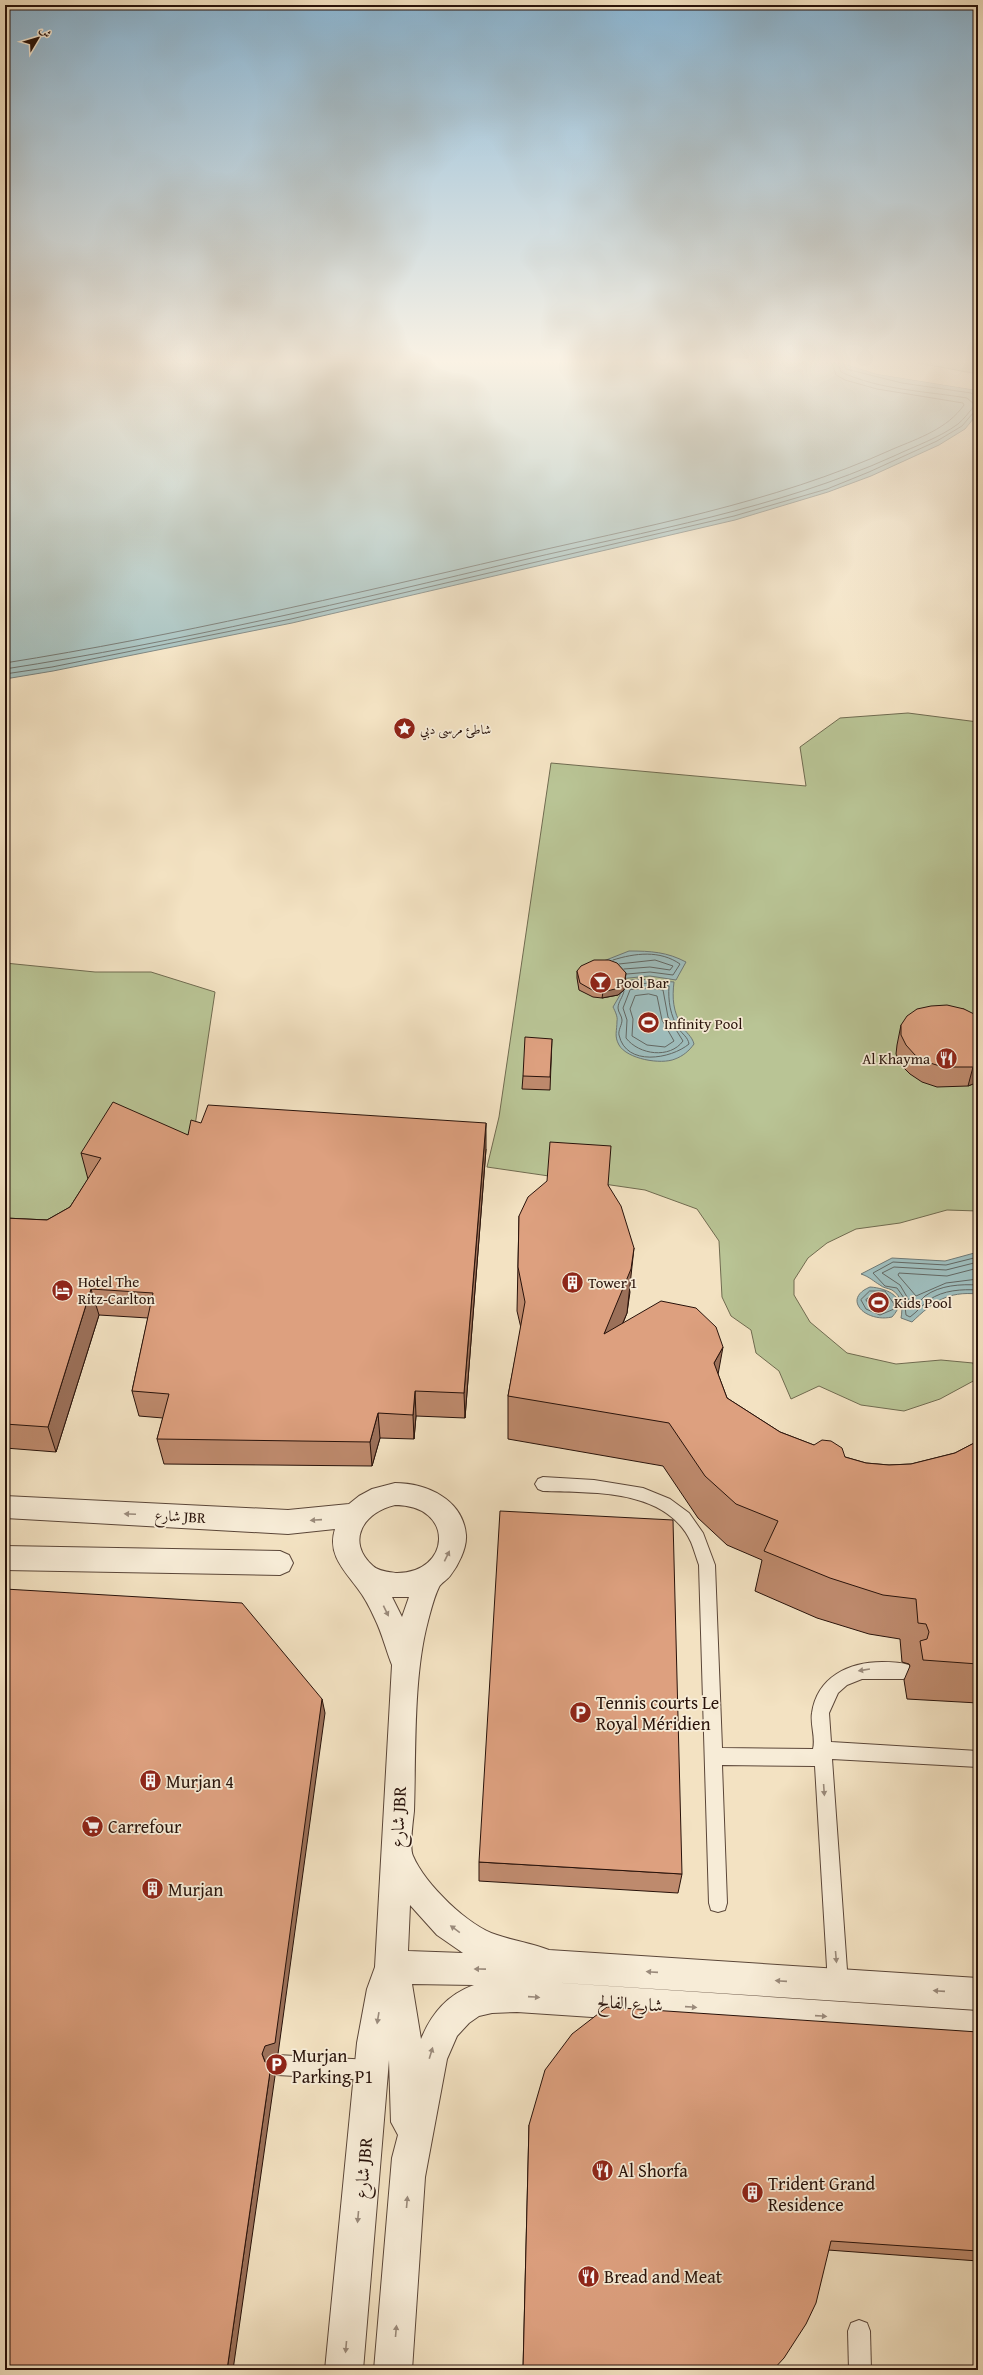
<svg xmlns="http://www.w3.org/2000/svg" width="983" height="2375" font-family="'Gentium Book Plus',Amiri,serif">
<rect width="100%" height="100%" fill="#f3e2c2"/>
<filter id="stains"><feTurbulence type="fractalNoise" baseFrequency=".005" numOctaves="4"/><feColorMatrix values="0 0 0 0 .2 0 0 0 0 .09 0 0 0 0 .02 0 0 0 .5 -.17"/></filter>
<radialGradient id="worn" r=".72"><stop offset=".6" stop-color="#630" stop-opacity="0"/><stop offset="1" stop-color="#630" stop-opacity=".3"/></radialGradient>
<g fill="#b9c495" stroke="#706b50">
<path d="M918 363H978V374Z"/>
<path d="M908 713 978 722V1211L947 1210 900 1223 856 1229 827 1243 808 1258 794 1280V1295L810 1322 847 1353 896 1364 941 1360 973 1363 977 1379 940 1399 904 1411 861 1405 819 1386 791 1399 779 1371 756 1353 751 1330 731 1316 722 1297 719 1241 697 1209 645 1190 487 1167 499 1117 551 763 806 786 800 747 840 718Z"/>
<path d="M5 963 95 972H151L215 992 190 1159 88 1179 77 1233 5 1243Z"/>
</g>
<g fill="#9ebcbb" stroke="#6f7874">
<path d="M5 363H842L877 374 975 390 978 413 965 429 939 445 871 476 828 492 735 520 292 623 53 671 5 679Z"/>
<path d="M629 951C651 951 667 952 686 962L676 980 650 976 618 979 601 962Z"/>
<path d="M638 979 674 982C672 998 673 1012 682 1026 686 1033 692 1036 694 1044 689 1051 683 1056 675 1059 661 1065 627 1059 619 1045 614 1036 617 1031 617 1021 618 1017 615 1011 613 1007L620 995 619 982Z"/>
<path d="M978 1252V1294C947 1291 933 1302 912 1322L901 1318C903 1308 902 1296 892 1290 888 1288 883 1288 880 1285 873 1281 870 1277 861 1274L892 1258 945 1261Z"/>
<path d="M870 1287C887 1288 910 1298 892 1317 866 1323 841 1299 870 1287Z"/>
</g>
<path fill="#f3e2c2" d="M842 363 903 377 975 388 977 390 877 374Z"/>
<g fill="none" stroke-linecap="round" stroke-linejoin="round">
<g stroke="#636762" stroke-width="1">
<path d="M843 363 846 369 902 383 971 393 978 398"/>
<path d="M5 663C175 636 344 596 512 557 640 527 772 504 893 449 919 438 947 429 964 405L963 403 877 389 845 380 836 375 832 363"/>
<path d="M5 669C179 642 351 601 523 560 647 531 777 509 894 456 915 446 939 438 958 424 964 419 970 411 975 405L967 398C925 391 880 390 841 372L838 363"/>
<path d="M5 674 52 667 291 619 734 516 827 489 869 472 937 441 962 426 974 412 978 411"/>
<path d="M613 960C635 953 660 950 680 964L673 975 650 972 627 974"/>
<path d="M619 964 655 960 673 966 670 970 650 967 624 969"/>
<path d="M650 988 663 990 668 1017 683 1041C670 1059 639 1055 626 1038L627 1020 623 1008 630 990Z"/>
<path d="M624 991C623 997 618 1002 618 1008 618 1012 622 1016 622 1020 622 1025 618 1030 619 1035 626 1067 671 1059 689 1044 688 1037 682 1034 679 1029 670 1016 668 1000 669 986L650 983 626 985"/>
<path d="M649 994 657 996 662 1020 674 1041 665 1047 647 1045 632 1036 633 1019 630 1009 635 996Z"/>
<path d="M978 1257 946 1265 893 1262 873 1273 885 1286 897 1288 904 1298 906 1315 910 1317C917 1312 922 1305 929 1300 943 1290 962 1289 978 1290"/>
<path d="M978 1262 946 1270 894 1267 882 1273 900 1285 913 1307C917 1304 921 1300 925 1296 940 1285 961 1284 978 1285"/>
<path d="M978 1268 947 1276 899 1273 898 1275 916 1296 946 1283 978 1279"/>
<path d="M870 1291H885L894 1304V1309L880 1315 866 1309 861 1300Z"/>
<path d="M871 1296C880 1297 887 1297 889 1307L883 1310 870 1306 866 1300Z"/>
</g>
<defs>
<g id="lane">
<path d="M543 1477 594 1480 643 1488 670 1499 689 1513 703 1533 715 1565 722 1748 813 1749C816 1738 810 1724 812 1713 817 1677 849 1662 882 1662 891 1662 900 1662 909 1665L911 1671 909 1677 903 1679H862L847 1685 838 1693 829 1713 831 1742 978 1751V1767L832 1759 848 1984 845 1991 838 1994 831 1991 828 1984 815 1766 722 1765 727 1903 725 1910 718 1912 711 1910 709 1903 699 1565C696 1557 694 1549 691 1542 666 1488 592 1493 543 1491L538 1489 535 1484 538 1479Z"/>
<path d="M277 2055 371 2060 378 2063 381 2070 378 2077 371 2080 277 2075 270 2072 267 2065 270 2058Z"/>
<path d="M859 2320 867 2323 870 2331 871 2370H849L848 2331 851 2323Z"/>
</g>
<g id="street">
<path d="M395 1483C426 1483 463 1499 466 1535 467 1548 458 1566 450 1576 447 1580 441 1583 439 1587 434 1597 431 1610 428 1621 413 1677 416 1752 414 1811 413 1821 409 1848 413 1856 425 1884 468 1926 497 1935 514 1941 532 1943 549 1950L978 1978V2010L548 1982 978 2011V2043L517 2012 492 2013 479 2016 469 2023 457 2036 447 2059 425 2177 412 2370H374L392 2158 398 2135 391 2122 389 2060 363 2370H325L357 2043 367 1989 375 1967 392 1665C386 1650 382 1633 375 1619 370 1608 365 1598 358 1589 344 1570 327 1554 335 1529L288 1534 5 1518V1496L288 1510 349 1504 359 1496 372 1489ZM395 1505C456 1505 451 1574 396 1573 389 1572 378 1571 373 1566 345 1541 364 1512 395 1505ZM392 1597H409L402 1617ZM410 1905 437 1935 463 1953 408 1951ZM412 1984 474 1985C447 1995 432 2013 421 2039Z"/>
<path d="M5 1546 280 1551 289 1555 293 1563 289 1571 280 1575 5 1570Z"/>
</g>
</defs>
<use href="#lane" stroke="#5b4638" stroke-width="2"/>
<use href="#street" stroke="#5b4638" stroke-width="2"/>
<use href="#lane" fill="#f7ecd7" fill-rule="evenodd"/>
<use href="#street" fill="#f7ecd7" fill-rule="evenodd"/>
</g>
<g fill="#be8a6d" stroke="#28120a">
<path d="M577 971 626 979 624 990 618 995 602 998 593 997 579 990 577 978Z"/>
<path d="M964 1009 978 1082 968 1086 937 1087 922 1082 910 1074 901 1065 896 1054 897 1045 901 1025Z"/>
<path d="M552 1039 550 1090 522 1089 523 1076Z"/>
<path d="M201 1123 486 1149 465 1418 416 1416 414 1439 380 1438 372 1466 164 1464 157 1439 163 1418 139 1416 132 1391 148 1318 99 1315 56 1452 5 1448V1218L47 1220 70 1207 88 1179 81 1153 188 1135Z"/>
<path d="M608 1185 630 1292 627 1313 623 1323 718 1374 727 1398 780 1432 845 1457 866 1463 889 1465 911 1464 955 1453 978 1441V1703L907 1699 904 1680 910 1666 909 1664 902 1662 900 1639 869 1634 817 1618 755 1591 762 1560 727 1545 698 1518 663 1466 508 1439V1396L521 1328 517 1311 519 1216Z"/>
<path d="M479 1862 682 1874 678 1893 479 1881Z"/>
<path d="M978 2032V2261L828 2250 773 2370H523L529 2125Z"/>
</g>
<g fill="#9b7059" stroke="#28120a">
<path d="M626 973 624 990 618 995 602 998 603 992Z"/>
<path d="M978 1065V1082L968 1086 973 1067Z"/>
<path d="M486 1123V1149L465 1418 464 1393Z"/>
<path d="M634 1248 627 1313 600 1377 604 1334Z"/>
<path d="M91 1289 99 1315 56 1452 48 1427Z"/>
<path d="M723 1347 715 1391 714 1363Z"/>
<path d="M415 1391 416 1416 414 1439 413 1415Z"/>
<path d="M378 1413 380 1438 372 1466 370 1442Z"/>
<path d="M322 1699 325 1713 278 2054 269 2057 266 2064 262 2054Z"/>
<path d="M271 2065 275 2076 233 2370H227Z"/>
</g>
<g fill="#dda07f" stroke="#28120a">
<path d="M594 960H609L617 963 626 973 624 984 619 988 603 992 594 991 580 983 577 971 581 966Z"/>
<path d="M947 1005 964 1009 978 1016V1065L973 1067H943L927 1062 915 1055 906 1045 901 1035V1025L907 1016 917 1009 931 1006Z"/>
<path d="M525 1037 552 1039 550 1077 523 1076Z"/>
<path d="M113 1102 188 1135 191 1120 201 1123 208 1105 486 1123 464 1393 415 1391 413 1415 378 1413 370 1442 157 1439 169 1394 132 1391 153 1293 91 1289 48 1427 5 1424V1218L47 1220 70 1207 101 1158 81 1153Z"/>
<path d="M550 1142 611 1146 608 1185 621 1206 634 1248 631 1269 604 1334 661 1301 696 1308 716 1327 723 1347 714 1363 727 1398 780 1432 814 1445 822 1440 831 1441 842 1448 845 1457 866 1463 889 1465 911 1464 955 1453 978 1441V1664L923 1660 920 1641 927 1639 929 1632 926 1624 918 1623 916 1599 883 1595 830 1578 764 1551 778 1521 736 1504 705 1476 669 1423 508 1396 525 1302 518 1267 519 1216 528 1197 547 1181Z"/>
<path d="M500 1511 673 1520 682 1874 479 1862Z"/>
<path d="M5 1589 242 1603 322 1699 275 2043 265 2046 262 2054 265 2062 271 2065 227 2370H5Z"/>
<path d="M607 2007 978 2032V2251L831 2241 816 2303 806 2324 784 2358 773 2370H523L529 2125 545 2070 572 2034Z"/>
</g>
<defs><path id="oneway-solid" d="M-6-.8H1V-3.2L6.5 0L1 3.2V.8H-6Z"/></defs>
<g fill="#9a8a7b">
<use href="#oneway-solid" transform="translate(130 1514) rotate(-177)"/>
<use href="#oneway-solid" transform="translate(316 1520) rotate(176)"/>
<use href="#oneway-solid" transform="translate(447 1556) rotate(-64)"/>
<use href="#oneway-solid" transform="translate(386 1611) rotate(64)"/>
<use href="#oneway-solid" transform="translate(864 1670) rotate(171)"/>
<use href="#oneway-solid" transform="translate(824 1790) rotate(86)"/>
<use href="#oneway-solid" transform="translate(455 1929) rotate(-144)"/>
<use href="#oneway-solid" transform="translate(836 1957) rotate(85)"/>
<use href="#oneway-solid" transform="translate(480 1969) rotate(-179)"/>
<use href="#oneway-solid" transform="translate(652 1972) rotate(-176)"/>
<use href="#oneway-solid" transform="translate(781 1981) rotate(-176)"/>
<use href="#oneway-solid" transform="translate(939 1991) rotate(-176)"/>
<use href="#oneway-solid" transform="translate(534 1997) rotate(4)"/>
<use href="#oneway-solid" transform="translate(691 2007) rotate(4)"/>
<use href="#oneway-solid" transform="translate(821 2016) rotate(4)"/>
<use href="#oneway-solid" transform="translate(378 2018) rotate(99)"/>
<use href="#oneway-solid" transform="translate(431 2053) rotate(-73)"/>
<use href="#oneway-solid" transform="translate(407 2202) rotate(-85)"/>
<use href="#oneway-solid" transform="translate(358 2217) rotate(95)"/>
<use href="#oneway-solid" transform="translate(396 2331) rotate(-85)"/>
<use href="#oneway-solid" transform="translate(346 2347) rotate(95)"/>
</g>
<linearGradient id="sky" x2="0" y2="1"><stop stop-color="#8ab7d6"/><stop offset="0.52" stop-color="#faf2e4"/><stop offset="1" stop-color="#faf2e4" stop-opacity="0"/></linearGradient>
<rect width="983" height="696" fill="url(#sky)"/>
<defs>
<symbol id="sight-disc" viewBox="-11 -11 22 22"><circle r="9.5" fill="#8f2418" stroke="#f7ecd7"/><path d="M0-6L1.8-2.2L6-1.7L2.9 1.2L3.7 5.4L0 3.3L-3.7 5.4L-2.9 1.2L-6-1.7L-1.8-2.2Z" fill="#fff"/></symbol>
<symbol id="bar-disc" viewBox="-11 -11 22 22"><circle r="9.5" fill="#8f2418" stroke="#f7ecd7"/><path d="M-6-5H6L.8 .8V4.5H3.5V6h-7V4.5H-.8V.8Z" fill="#fff"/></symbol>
<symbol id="stadium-disc" viewBox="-11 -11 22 22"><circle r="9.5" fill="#8f2418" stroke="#f7ecd7"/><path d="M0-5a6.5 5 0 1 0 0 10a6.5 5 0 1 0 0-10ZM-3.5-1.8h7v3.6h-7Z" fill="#fff"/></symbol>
<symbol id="restaurant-disc" viewBox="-11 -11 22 22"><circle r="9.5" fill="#8f2418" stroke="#f7ecd7"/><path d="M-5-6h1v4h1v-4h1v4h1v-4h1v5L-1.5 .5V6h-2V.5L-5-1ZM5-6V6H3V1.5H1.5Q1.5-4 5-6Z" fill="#fff"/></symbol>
<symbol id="building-disc" viewBox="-11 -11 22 22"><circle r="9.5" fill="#8f2418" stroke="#f7ecd7"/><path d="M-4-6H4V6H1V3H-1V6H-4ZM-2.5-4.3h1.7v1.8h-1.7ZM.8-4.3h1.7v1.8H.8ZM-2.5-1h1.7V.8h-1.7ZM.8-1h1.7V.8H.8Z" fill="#fff"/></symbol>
<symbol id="hotel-disc" viewBox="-11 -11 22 22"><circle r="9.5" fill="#8f2418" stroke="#f7ecd7"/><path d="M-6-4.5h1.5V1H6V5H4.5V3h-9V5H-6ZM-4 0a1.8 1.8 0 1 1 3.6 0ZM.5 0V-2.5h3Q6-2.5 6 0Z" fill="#fff"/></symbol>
<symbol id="parking-disc" viewBox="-11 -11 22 22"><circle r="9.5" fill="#8f2418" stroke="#f7ecd7"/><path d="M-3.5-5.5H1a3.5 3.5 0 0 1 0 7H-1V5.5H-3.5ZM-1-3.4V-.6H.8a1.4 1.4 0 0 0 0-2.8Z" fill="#fff"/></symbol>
<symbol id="supermarket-disc" viewBox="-11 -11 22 22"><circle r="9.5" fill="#8f2418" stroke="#f7ecd7"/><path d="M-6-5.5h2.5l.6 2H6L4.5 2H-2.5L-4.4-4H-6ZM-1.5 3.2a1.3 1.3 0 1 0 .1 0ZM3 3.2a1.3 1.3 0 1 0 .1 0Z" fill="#fff"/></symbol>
</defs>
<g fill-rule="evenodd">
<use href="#sight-disc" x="392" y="716" width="25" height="25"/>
<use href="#bar-disc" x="588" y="970" width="25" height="25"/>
<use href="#stadium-disc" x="636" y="1010" width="25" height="25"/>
<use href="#restaurant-disc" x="934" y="1046" width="25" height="25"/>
<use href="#building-disc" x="560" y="1270" width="25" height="25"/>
<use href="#hotel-disc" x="50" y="1278" width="25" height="25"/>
<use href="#stadium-disc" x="866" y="1290" width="25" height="25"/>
<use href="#parking-disc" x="568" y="1700" width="25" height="25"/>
<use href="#building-disc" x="138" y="1768" width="25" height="25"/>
<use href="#supermarket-disc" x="80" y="1814" width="25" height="25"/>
<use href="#building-disc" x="140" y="1876" width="25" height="25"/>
<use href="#parking-disc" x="264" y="2052" width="25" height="25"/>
<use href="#restaurant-disc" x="590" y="2158" width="25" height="25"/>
<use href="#building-disc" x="740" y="2180" width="25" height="25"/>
<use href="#restaurant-disc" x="576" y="2264" width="25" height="25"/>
</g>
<g text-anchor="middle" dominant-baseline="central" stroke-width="3.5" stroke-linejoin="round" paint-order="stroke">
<g font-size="13" fill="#28120a" stroke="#f7ecd7" text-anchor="start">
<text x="420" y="729">شاطئ مرسى دبي</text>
</g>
<g font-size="15" fill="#28120a" stroke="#f7ecd7" text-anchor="start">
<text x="616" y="982">Pool Bar</text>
<text x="664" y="1023">Infinity Pool</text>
<text x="930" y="1058" text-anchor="end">Al Khayma</text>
<text x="78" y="1281">Hotel The<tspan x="78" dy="17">Ritz-Carlton</tspan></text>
<text x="588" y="1282">Tower 1</text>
<text x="894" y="1302">Kids Pool</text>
</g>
<g font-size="15" fill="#28120a" stroke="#f7ecd7">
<text transform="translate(180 1516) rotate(3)">شارع JBR</text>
</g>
<g font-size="18" fill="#28120a" stroke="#f7ecd7" text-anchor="start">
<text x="596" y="1702">Tennis courts Le<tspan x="596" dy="21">Royal Méridien</tspan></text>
<text x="166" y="1781">Murjan 4</text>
<text x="108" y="1826">Carrefour</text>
<text x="168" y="1889">Murjan</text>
<text x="292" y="2055">Murjan<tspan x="292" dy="21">Parking P1</tspan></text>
<text x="618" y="2170">Al Shorfa</text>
<text x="768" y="2183">Trident Grand<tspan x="768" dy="21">Residence</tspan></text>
<text x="604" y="2276">Bread and Meat</text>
</g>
<g font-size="18" fill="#28120a" stroke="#f7ecd7">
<text transform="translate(398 1817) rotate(-87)">شارع JBR</text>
<text transform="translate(630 2003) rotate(4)">شارع الفالح</text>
<text transform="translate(363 2168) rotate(-85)">شارع JBR</text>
</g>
</g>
<rect width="983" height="2375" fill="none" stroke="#f3e2c2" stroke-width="20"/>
<rect x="6" y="6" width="971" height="2363" fill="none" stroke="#28120a" stroke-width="2"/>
<rect x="10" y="10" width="963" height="2355" fill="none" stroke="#28120a"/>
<g transform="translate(38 38) rotate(52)" stroke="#f7ecd7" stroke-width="3" paint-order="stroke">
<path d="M0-3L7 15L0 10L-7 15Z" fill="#28120a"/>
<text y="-6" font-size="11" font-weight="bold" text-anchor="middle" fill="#28120a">ش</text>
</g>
<rect width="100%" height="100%" filter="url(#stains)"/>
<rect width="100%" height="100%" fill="url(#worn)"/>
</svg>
